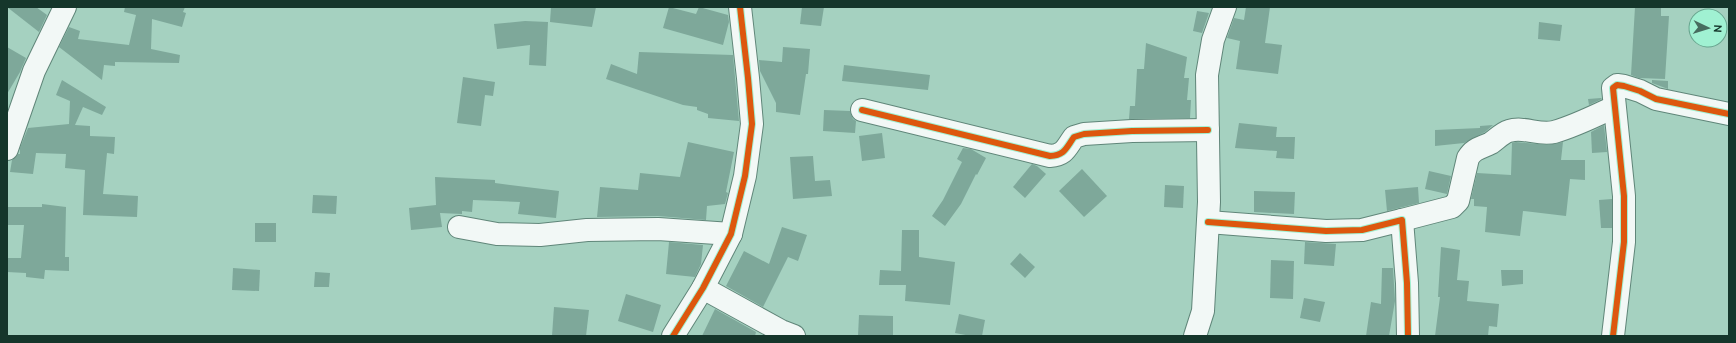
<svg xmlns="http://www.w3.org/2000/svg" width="1736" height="343" font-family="Ubuntu,sans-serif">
<rect width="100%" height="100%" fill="#a5d1c0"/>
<g fill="#7ea89a">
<path d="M7 7H36L47 15 39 32Z"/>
<path d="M125 7H185L183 12 186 13 182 27 152 19 151 49 180 55 179 63 115 62V66L104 65 102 80 59 47 69 27 80 31 78 39 129 45 136 15 124 12Z"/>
<path d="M551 7H596L592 27 550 22Z"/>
<path d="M669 7 696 14 699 7 728 15 729 22 723 45 663 28Z"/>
<path d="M802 7H824L821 26 800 24Z"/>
<path d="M1246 7H1270L1265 43 1282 45 1278 74 1236 69 1240 41 1227 38 1234 18 1244 20Z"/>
<path d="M1635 7H1661V16H1669L1665 79 1639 78 1631 75Z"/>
<path d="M1197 11 1209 13 1202 33 1193 31Z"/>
<path d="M525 21 548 22 546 66 529 65 530 45 497 49 494 24Z"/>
<path d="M1539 22 1562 25 1560 41 1538 39Z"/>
<path d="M1146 43 1187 57 1184 78H1189L1187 100H1191L1190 118 1129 119 1130 106H1135L1137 69H1144Z"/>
<path d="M7 47 26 58 20 72 7 94Z"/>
<path d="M783 47 810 49 808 74H806L800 115 776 112V103L760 71 759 60 782 62Z"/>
<path d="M639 52 733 55 739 121 708 118V114L697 110V107L683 105 606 79 611 64 637 74Z"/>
<path d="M844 65 930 75 928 90 842 81Z"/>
<path d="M463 77 495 82 493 96 485 95 481 126 457 123Z"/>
<path d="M62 80 106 107 102 115 83 107 75 125 90 126V136L115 137 114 154 107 153 103 194 138 196 137 217 83 215 85 170 65 168 66 154 36 153 33 174 10 172 12 160 18 154H20V148L28 128 69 124 70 101 56 95Z"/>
<path d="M1652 80 1668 81V89L1652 83Z"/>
<path d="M1601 98 1602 99 1589 105 1588 99Z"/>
<path d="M824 110 850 111 853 119 856 121 855 133 823 131Z"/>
<path d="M1239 123 1277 127 1276 137H1295L1294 159 1276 158 1277 151 1235 148Z"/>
<path d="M1493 125 1485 132 1464 143 1435 146V130L1480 128V126Z"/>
<path d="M1604 125 1607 152 1592 153 1591 132Z"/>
<path d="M882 133 885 158 862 161 859 136Z"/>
<path d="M688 142 734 152 726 192 728 193 725 204 707 206 706 220 658 216 597 217 600 187 638 190 640 173 680 177Z"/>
<path d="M1516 142 1548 145 1563 142 1561 160H1585V180L1570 179 1566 216 1523 211 1520 236 1485 232 1487 207 1474 206V199H1471L1477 173 1511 175 1512 143Z"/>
<path d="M963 148 971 149 986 158 977 175 976 174 961 204 945 226 932 216 943 200 962 162 957 159Z"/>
<path d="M813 156 815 181 830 180 832 196 793 199 790 157Z"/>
<path d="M1032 164 1037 166 1046 174 1025 198 1013 187Z"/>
<path d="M1082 169 1107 196 1084 217 1059 191Z"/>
<path d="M1429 171 1451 176 1447 194 1425 189Z"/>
<path d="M435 177 495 180V183L559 191 556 218 518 214 520 202 473 200 472 212 462 211V214L440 213 442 227 411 230 409 208 436 205Z"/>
<path d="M1165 185 1184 186 1183 208 1164 207Z"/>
<path d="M1418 187 1419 203 1387 211 1385 190Z"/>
<path d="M1254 191 1295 192 1294 214 1254 212Z"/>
<path d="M313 195 337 196 336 214 312 213Z"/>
<path d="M1612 199V228H1601L1599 200Z"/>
<path d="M42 204 66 207 65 257H69V271L45 270 44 279 26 277V273L7 272V258H21L24 225H7V207H42Z"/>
<rect x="255" y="223" width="21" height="19"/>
<path d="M782 227 807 235 798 261 788 257 763 307 726 286 744 251 769 264Z"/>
<path d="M902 230H919V257L955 262 950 305 905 301 906 285H879L880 270 901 271Z"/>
<path d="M669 242 703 245 701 264 695 277 666 274Z"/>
<path d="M1305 242 1336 244 1334 266 1304 264Z"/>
<path d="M1441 247 1460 250 1457 280 1469 281 1467 301 1499 304 1497 327 1489 326 1488 336H1435L1440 297H1438Z"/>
<path d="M1020 253 1035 267 1025 278 1010 264Z"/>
<path d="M1271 260 1294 261 1293 299 1270 298Z"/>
<path d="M233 268 260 270 259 291 232 290Z"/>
<path d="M1382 268H1393L1395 301 1389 336H1366L1371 302 1381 304Z"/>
<path d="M1501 270H1523V284L1502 286Z"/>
<path d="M315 272 330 273 329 287H314Z"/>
<path d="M626 294 661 305 653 332 618 321Z"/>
<path d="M1304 298 1325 302 1320 322 1300 318Z"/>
<path d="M554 307 589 310 586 336H552Z"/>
<path d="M715 309 756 332 755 336H702Z"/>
<path d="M959 314 985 320 982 336H971L955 333Z"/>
<path d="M859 315 893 316V336H858Z"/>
</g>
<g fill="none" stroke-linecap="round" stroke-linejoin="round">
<defs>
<g id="street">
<path d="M862 110 1050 156C1065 155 1066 148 1074 137L1084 134 1132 131 1208 130"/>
<path d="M7 149 34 71 65 7"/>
<path d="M1402 220 1452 207 1458 201 1468 158C1474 148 1481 148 1491 143 1497 139 1502 133 1509 131 1524 126 1539 136 1554 132 1575 126 1595 116 1614 107"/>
<path d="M1208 222 1326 231 1362 230 1402 220 1407 283 1408 336"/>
<path d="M459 227 497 234 540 235 587 230 658 229 731 234"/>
<path d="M703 288 781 331 794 336"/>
<path d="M673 336 703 288 731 234 745 176 752 124 748 78 740 7"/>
<path d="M1195 336 1203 311 1209 202 1207 75 1213 40 1225 7"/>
<path d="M1613 336 1624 242V196L1613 88 1617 85 1624 86 1640 91 1656 99 1729 114"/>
</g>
</defs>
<use href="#street" stroke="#608679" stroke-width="24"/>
<use href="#street" stroke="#f2f8f6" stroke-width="22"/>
<defs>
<g id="cycleway">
<path d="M862 110 1050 156C1065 155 1066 148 1074 137L1084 134 1132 131 1208 130"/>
<path d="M1208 222 1326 231 1362 230 1402 220 1407 283 1408 336"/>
<path d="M673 336 703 288 731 234 745 176 752 124 748 78 740 7"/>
<path d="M1613 336 1624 242V196L1613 88 1617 85 1624 86 1640 91 1656 99 1729 114"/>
</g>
</defs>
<use href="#cycleway" stroke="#a0f1d2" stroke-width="8"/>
<use href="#cycleway" stroke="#dd570e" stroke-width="6"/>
</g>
<rect width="1736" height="343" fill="none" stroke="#15362b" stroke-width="16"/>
<g transform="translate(1708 28) rotate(94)"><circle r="19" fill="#a0f1d2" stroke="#68a68f"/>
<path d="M0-3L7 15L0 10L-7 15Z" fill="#476c5f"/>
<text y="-6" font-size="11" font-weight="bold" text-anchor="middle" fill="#15362b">N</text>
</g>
</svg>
